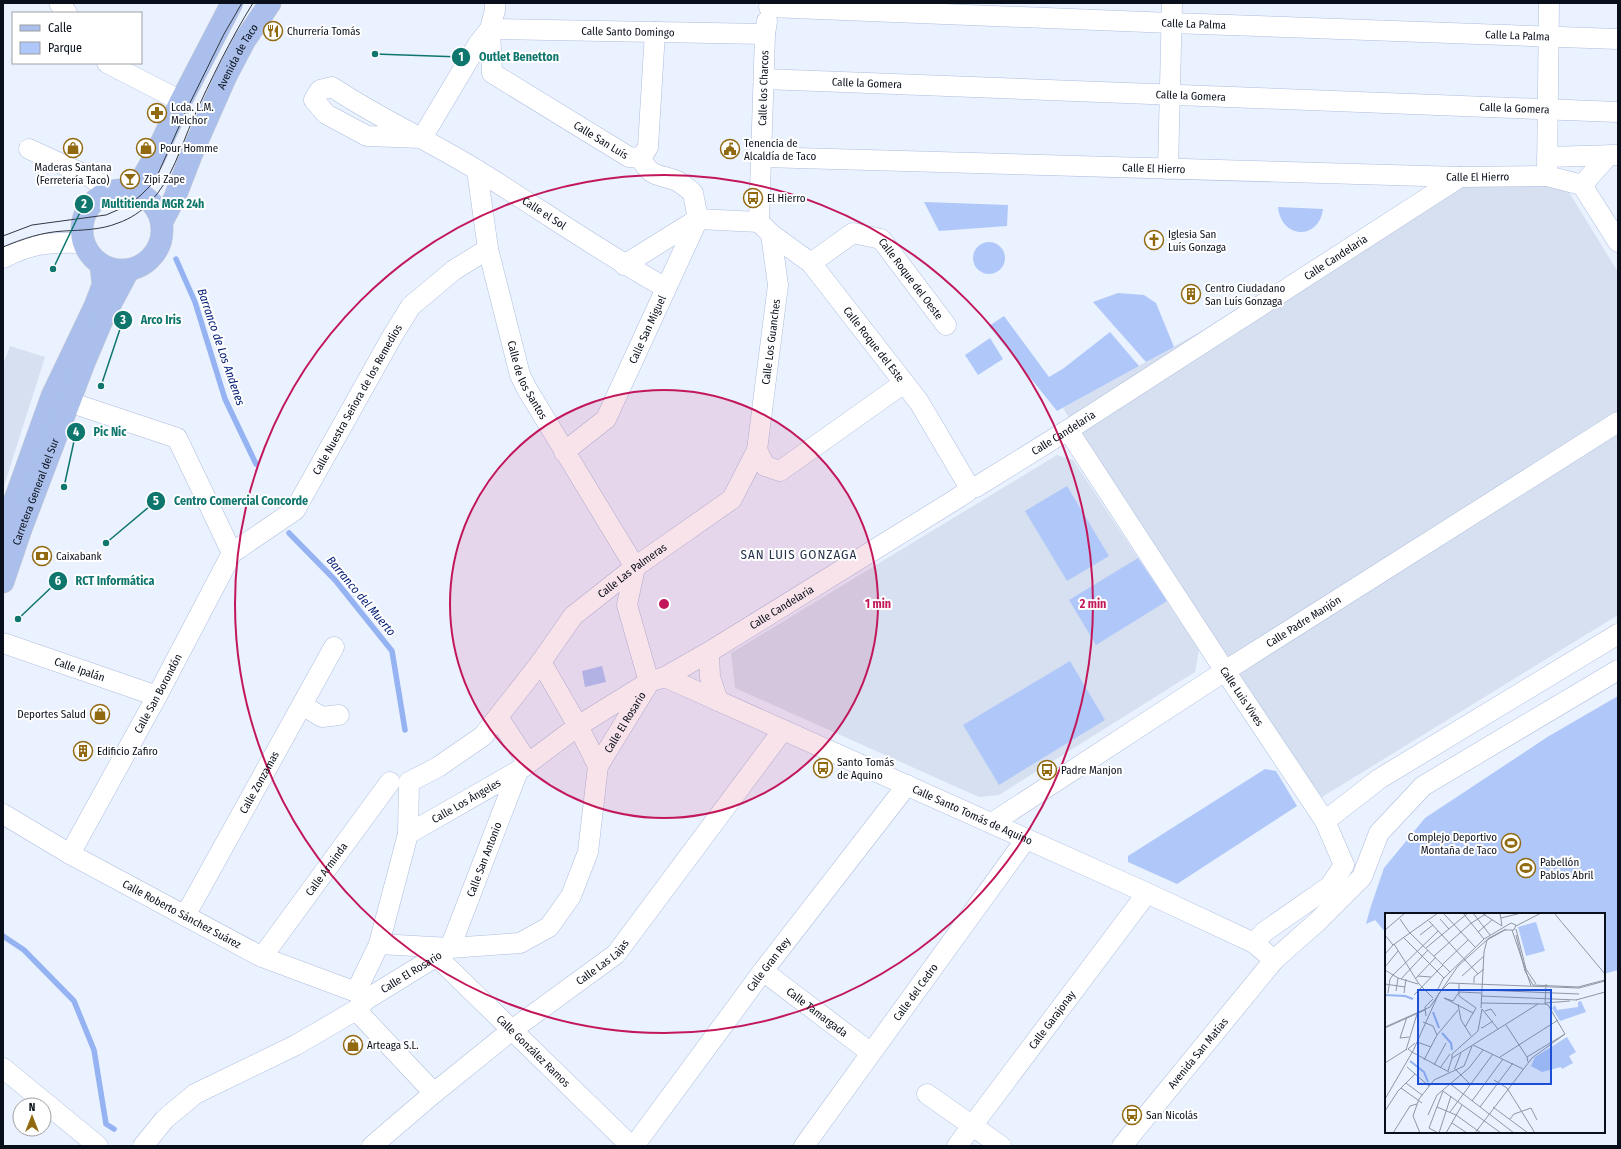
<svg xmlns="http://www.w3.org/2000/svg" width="1621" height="1149" font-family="'Fira Sans Condensed',sans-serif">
<rect width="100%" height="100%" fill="#eaf1ff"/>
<g fill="#d7e0f0">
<path d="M1559 176 1618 272V615L1314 802 1063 408 1461 187Z"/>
<path d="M10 346 45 357 3 489V365Z"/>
<path d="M1057 455 1073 460 1199 650 1195 672 999 795 979 797 735 688 731 653Z"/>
</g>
<g fill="#b0c8f9">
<path d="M924 202 1008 205 1007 226 939 231Z"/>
<path d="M1278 207 1323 209C1319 241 1281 239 1278 207Z"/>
<circle cx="989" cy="258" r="16"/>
<path d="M1118 293 1144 295 1156 303 1174 347 1146 362 1093 302Z"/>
<path d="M1004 316 1049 377 1064 368 1110 332 1139 366 1057 411 989 326Z"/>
<path d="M990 338 1003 359 978 375 965 355Z"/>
<path d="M1067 486 1109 556 1067 581 1025 511Z"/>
<path d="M1138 558 1167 601 1096 645 1069 600Z"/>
<path d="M1070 661 1105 720 999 785 963 725Z"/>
<path d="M602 666 606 682 585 687 582 671Z"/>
<path d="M1618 696V970L1604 974V914H1386V933L1375 920 1366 924 1370 909 1384 868 1425 818 1549 736Z"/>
<path d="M1265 769 1276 771 1297 806 1177 884 1128 862V856Z"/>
</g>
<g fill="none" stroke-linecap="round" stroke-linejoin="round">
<g stroke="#95b3f2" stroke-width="5.5">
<path d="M176 259 195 302 225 399 256 464"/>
<path d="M289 533 335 580 392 651 405 730"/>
<path d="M3 936 24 950 74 1001 94 1050 106 1124 114 1129"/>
</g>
<defs>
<g id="street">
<path d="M59 3 67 13"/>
<path d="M1549 3 1547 176 1582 185"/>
<path id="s1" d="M769 7 1171 23 1618 39"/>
<path id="s2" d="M490 29 765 34"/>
<path id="s3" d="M490 29 492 73 629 157 641 158"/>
<path d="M107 63 181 101"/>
<path id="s4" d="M764 79 1618 112"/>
<path id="s5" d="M422 138 367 136 326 114 314 100 320 90 332 87C378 118 430 141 477 170 540 209 601 252 666 288"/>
<path d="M422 138 478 44 490 29 495 10V3"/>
<path d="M29 149 92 178 110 192"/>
<path id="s6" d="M761 157 1460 177 1547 176"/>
<path d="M1547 157 1618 155"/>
<path d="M641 158 648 147 655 32"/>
<path d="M641 158C650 178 660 174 677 181 683 184 688 189 693 193L698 219"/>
<path d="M1168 169 1172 3"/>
<path id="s7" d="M477 170 488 249 520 375 527 389 635 567"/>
<path d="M1582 185 1618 242"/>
<path d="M1582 185 1609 155"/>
<path d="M698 219 759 222"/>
<path id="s8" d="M759 222 771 234 811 263 919 402 968 485"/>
<path id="s9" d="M759 222 765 34 767 21"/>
<path d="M3 258C33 243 50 242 83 243"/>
<path id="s10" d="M811 263 853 233 881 239 946 325"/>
<path d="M624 265 698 219"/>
<path d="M54 397 177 438 232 553"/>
<path id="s11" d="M1068 430 1225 671 1325 821 1344 865 1330 886 1264 932 1254 943"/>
<path d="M757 450 765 466 780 471 904 383"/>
<path id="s12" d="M564 452 606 419 698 219"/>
<path id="s13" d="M968 485 976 487 1068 430 1460 177"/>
<path d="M635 567 627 605 649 682"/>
<path id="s14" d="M3 643 157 696"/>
<path d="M709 652 710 677 718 701"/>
<path d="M541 662 578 726 598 766"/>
<path id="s15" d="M665 677 1147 893 1254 943 1274 960"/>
<path d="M312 711 322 717 339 715"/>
<path d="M498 717 528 763"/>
<path id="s16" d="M3 814 70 854 262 957 356 992 367 999"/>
<path d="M1325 821 1379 779 1618 634"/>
<path id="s17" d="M992 823 1225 671 1618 422"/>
<path id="s18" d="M408 834 409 782 438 767 483 736 541 662 573 616 635 567 732 499 757 450 778 285 771 234"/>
<path id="s19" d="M70 854 157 696 232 553 295 510 393 335 411 306 454 270 488 249"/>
<path id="s20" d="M185 916 334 647"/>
<path id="s21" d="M379 944 450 948 518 771"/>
<path id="s22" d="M436 956 631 1146"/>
<path id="s23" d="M262 957 390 782"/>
<path id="s24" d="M763 971 871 1053"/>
<path id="s25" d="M356 992 379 944 408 834 518 771 578 726 649 682 665 677 709 652 953 501 967 492 968 485"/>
<path d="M356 1010 434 1093"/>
<path d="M3 1068 98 1146"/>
<path d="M927 1094 1001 1146"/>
<path id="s26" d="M143 1146 165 1119 195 1094 296 1045 356 1010 367 999 450 948 520 943 549 927 571 896 588 852 598 766 647 686"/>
<path id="s27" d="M372 1146 434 1093 512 1030 616 954 783 730"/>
<path id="s28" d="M634 1146 763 971 907 785"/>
<path id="s29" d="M804 1146 1026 839"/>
<path id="s30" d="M957 1146 1147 893"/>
<path id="s31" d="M1122 1146 1274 960 1317 922 1362 877 1379 833 1423 786 1618 670"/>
</g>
<g id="primary">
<circle cx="122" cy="230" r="40"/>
<path d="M131 191 143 177 154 158 181 101 232 3"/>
<path id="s32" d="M162 222 175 197 192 153 226 76 245 40 270 3"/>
<path d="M3 533 52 396 95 306 103 285 101 265"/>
<path id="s33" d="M3 582 21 529 84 363 103 318 128 271"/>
</g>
</defs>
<use href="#street" stroke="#aebede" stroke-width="21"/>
<use href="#primary" stroke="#cecfd1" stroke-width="23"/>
<use href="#street" stroke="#fff" stroke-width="20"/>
<use href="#primary" stroke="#aabfec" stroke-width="22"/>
<g stroke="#323843" stroke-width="1">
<path d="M3 236 32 225 106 215 129 205 141 195 152 184 158 174 185 113 224 34 242 3"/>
<path d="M3 247C23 239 42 232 64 231 82 230 101 230 118 223 130 219 142 211 150 202 172 180 181 146 193 119 211 79 230 40 253 3"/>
</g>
</g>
<circle cx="664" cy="604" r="214" fill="#c2185b" fill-opacity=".12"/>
<g fill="none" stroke="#c2185b" stroke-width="2">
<circle cx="664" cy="604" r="214"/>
<circle cx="664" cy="604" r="429"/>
</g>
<defs>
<symbol id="restaurant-ring" viewBox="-11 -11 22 22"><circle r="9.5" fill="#fff" stroke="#916910" stroke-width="1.5"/><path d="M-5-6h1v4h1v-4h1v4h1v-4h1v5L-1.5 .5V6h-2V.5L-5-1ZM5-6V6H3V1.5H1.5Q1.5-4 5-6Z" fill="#916910"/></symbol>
<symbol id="pharmacy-ring" viewBox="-11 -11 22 22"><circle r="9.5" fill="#fff" stroke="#916910" stroke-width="1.5"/><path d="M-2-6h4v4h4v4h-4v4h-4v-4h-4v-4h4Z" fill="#916910"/></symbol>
<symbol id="shop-ring" viewBox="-11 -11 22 22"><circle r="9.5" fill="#fff" stroke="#916910" stroke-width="1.5"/><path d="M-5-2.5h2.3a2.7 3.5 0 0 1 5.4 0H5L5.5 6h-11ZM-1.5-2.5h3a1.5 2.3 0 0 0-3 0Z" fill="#916910"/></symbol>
<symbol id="civic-ring" viewBox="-11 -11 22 22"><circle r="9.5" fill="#fff" stroke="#916910" stroke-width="1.5"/><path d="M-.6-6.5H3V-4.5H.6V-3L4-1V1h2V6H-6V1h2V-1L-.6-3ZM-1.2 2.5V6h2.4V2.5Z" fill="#916910"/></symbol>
<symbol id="bar-ring" viewBox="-11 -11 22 22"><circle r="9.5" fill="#fff" stroke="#916910" stroke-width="1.5"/><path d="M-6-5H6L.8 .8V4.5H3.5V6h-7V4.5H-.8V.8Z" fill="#916910"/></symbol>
<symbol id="bus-ring" viewBox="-11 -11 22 22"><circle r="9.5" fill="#fff" stroke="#916910" stroke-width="1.5"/><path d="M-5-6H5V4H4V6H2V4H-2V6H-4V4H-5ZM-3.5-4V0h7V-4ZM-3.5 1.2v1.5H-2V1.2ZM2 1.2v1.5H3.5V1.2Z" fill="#916910"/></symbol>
<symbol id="church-ring" viewBox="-11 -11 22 22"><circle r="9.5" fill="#fff" stroke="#916910" stroke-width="1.5"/><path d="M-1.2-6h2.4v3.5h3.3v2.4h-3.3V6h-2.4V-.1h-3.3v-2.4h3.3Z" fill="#916910"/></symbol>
<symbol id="building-ring" viewBox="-11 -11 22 22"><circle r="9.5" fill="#fff" stroke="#916910" stroke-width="1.5"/><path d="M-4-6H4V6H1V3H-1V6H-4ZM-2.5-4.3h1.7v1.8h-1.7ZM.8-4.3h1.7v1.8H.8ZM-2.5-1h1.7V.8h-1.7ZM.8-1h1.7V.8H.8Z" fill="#916910"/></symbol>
<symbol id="bank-ring" viewBox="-11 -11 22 22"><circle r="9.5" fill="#fff" stroke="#916910" stroke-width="1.5"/><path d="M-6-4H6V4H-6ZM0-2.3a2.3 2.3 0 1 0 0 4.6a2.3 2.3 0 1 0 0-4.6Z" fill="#916910"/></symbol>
<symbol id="stadium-ring" viewBox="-11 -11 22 22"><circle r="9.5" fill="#fff" stroke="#916910" stroke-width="1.5"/><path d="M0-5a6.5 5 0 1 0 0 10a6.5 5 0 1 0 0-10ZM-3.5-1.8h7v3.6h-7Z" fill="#916910"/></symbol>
</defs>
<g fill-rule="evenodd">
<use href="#restaurant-ring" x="262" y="20" width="22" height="22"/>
<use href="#pharmacy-ring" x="146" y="102" width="22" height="22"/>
<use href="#shop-ring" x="62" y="137" width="22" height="22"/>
<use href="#shop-ring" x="135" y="137" width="22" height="22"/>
<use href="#civic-ring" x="719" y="138" width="22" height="22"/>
<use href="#bar-ring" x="119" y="168" width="22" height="22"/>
<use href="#bus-ring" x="742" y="187" width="22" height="22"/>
<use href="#church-ring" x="1143" y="229" width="22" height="22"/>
<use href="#building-ring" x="1180" y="283" width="22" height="22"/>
<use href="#bank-ring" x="31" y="545" width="22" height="22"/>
<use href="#shop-ring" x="89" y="703" width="22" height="22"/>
<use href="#building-ring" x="72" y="740" width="22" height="22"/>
<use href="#bus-ring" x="812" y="757" width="22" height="22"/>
<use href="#bus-ring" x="1036" y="759" width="22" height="22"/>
<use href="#stadium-ring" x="1500" y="832" width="22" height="22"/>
<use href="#stadium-ring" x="1515" y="857" width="22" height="22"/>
<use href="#shop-ring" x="342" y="1034" width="22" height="22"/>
<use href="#bus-ring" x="1121" y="1104" width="22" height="22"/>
</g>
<g text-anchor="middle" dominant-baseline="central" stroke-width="4" stroke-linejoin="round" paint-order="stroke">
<g font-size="11" fill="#0a101b" stroke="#fff">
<text stroke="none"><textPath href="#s1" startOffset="425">Calle La Palma</textPath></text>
<text stroke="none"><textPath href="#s2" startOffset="138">Calle Santo Domingo</textPath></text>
<text stroke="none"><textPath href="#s1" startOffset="749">Calle La Palma</textPath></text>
<text stroke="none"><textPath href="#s32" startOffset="182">Avenida de Taco</textPath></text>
<text stroke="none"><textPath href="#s4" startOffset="103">Calle la Gomera</textPath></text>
<text stroke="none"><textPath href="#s9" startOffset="134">Calle los Charcos</textPath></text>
<text stroke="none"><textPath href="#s4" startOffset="427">Calle la Gomera</textPath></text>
<text stroke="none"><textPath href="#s4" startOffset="751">Calle la Gomera</textPath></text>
<text stroke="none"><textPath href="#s3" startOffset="172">Calle San Luís</textPath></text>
<text stroke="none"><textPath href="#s6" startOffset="393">Calle El Hierro</textPath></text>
<text stroke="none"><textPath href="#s6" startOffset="717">Calle El Hierro</textPath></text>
<text stroke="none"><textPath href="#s5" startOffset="391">Calle el Sol</textPath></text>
<text stroke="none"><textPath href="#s13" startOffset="435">Calle Candelaria</textPath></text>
<text stroke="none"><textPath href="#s10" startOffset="130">Calle Roque del Oeste</textPath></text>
<text stroke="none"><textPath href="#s12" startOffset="152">Calle San Miguel</textPath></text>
<text stroke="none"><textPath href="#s18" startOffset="651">Calle Los Guanches</textPath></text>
<text stroke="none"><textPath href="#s8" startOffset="169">Calle Roque del Este</textPath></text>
<text stroke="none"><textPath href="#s7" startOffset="217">Calle de los Santos</textPath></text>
<text stroke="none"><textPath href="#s19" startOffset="545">Calle Nuestra Señora de los Remedios</textPath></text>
<text stroke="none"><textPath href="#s13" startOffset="111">Calle Candelaria</textPath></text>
<text stroke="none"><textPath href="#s33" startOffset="96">Carretera General del Sur</textPath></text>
<text stroke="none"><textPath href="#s18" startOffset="364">Calle Las Palmeras</textPath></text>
<text stroke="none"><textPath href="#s25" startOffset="605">Calle Candelaria</textPath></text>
<text stroke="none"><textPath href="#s17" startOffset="371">Calle Padre Manjón</textPath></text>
<text stroke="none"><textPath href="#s14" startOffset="81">Calle Ipalán</textPath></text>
<text stroke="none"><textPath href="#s19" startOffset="183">Calle San Borondón</textPath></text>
<text stroke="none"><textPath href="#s11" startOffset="318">Calle Luis Vives</textPath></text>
<text stroke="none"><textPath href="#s26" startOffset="695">Calle El Rosario</textPath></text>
<text stroke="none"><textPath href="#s20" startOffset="153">Calle Zonzamas</textPath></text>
<text stroke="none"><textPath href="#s25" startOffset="234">Calle Los Ángeles</textPath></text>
<text stroke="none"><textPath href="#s15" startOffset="337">Calle Santo Tomás de Aquino</textPath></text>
<text stroke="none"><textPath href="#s21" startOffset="166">Calle San Antonio</textPath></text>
<text stroke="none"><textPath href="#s23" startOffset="109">Calle Arminda</textPath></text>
<text stroke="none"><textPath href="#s16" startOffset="205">Calle Roberto Sánchez Suárez</textPath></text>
<text stroke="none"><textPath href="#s27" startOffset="295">Calle Las Lajas</textPath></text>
<text stroke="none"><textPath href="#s28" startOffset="226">Calle Gran Rey</textPath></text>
<text stroke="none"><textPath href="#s26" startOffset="323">Calle El Rosario</textPath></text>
<text stroke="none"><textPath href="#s29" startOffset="190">Calle del Cedro</textPath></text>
<text stroke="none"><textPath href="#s24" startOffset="68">Calle Tamargada</textPath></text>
<text stroke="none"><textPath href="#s30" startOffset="158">Calle Garajonay</textPath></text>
<text stroke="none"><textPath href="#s22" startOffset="136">Calle González Ramos</textPath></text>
<text stroke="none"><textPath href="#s31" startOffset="120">Avenida San Matías</textPath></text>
</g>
<g font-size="11" fill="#0a101b" stroke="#fff" text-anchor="start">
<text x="287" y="31">Churrería Tomás</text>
<text x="171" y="107">Lcda. L.M.<tspan x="171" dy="13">Melchor</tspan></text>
<text x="744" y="143">Tenencia de<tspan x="744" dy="13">Alcaldía de Taco</tspan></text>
<text x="160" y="148">Pour Homme</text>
<text x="73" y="167" text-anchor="middle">Maderas Santana<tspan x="73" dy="13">(Ferretería Taco)</tspan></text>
<text x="144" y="179">Zipi Zape</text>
<text x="767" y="198">El Hierro</text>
<text x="1168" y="234">Iglesia San<tspan x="1168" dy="13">Luís Gonzaga</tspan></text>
<text x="1205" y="288">Centro Ciudadano<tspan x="1205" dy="13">San Luís Gonzaga</tspan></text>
<text x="56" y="556">Caixabank</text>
<text x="86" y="714" text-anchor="end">Deportes Salud</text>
<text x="97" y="751">Edificio Zafiro</text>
<text x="837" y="762">Santo Tomás<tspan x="837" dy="13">de Aquino</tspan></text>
<text x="1061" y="770">Padre Manjon</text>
<text x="1497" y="837" text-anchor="end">Complejo Deportivo<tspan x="1497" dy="13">Montaña de Taco</tspan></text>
<text x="1540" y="862">Pabellón<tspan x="1540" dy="13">Pablos Abril</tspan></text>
<text x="367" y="1045">Arteaga S.L.</text>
<text x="1146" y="1115">San Nicolás</text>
</g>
<g font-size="12" font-style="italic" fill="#072078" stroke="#fff">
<text transform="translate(221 347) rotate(71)">Barranco de Los Andenes</text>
<text transform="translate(361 596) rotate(50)">Barranco del Muerto</text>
</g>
<g font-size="13" letter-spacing="1" fill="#26324c" stroke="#fff">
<text x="799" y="554">SAN LUIS GONZAGA</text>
</g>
</g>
<g transform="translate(1385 913)">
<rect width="220" height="220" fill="#eaf1ff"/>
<path d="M151 9 160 38 141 43 133 14ZM196 88 201 99 175 108 167 95 170 92 172 97 193 94V89ZM182 124 191 139 184 143 188 150 177 156 176 154 157 159 146 153 150 144Z" fill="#b0c8f9"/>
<path fill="none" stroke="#95b3f2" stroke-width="2" d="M0 82 20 83 28 86M48 99 54 115M57 120 66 130 67 137M25 148 39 159 43 169"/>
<path fill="none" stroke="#9097a4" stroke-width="1" d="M78 0 99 26M88 0 105 22M115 0 117 13M169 0 220 61M59 1 90 34M98 1 117 13M116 5 136 0M15 6 24 19 65 59M55 6 64 16M44 8 93 61M131 13 156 0M131 16 141 56 151 71M0 17 20 0M127 17 146 73M93 19 107 7M0 22 8 32M35 22 48 12M131 22 140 58 148 72 193 74 220 67M19 25 59 65M9 31 34 71 48 85M41 35 83 0M0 41 8 32 53 0M49 43 85 11 102 0M58 51 83 27M0 54 13 38M0 57 13 65 33 71M33 63 46 64M77 63 99 43M31 65 51 44M16 66 43 37M89 70V64L99 56M0 71 20 74M161 71 160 91 163 92 180 121M97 77 194 81M11 78 13 65M52 78 58 66 99 26 126 10 131 12 129 17H120L102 27M74 79V83L91 95M74 79 96 80M3 80 5 66 8 62 53 18M19 80 21 66M29 82 58 52M96 83 192 87M191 87 220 79M68 88 59 85 88 100M68 88 74 79V70M96 90 160 91M160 90 185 88M73 91 76 107 86 123M96 95 99 39 102 27M97 96 113 116M100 98 106 96 111 103M41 103 40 94 48 86M22 104 15 125 24 124M38 109 48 113 52 122M121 112 142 144 143 149M0 114 45 94 73 53 104 25 121 16M80 114 91 95M96 114 97 115 108 108M0 115 40 97M32 129 46 134M88 132 138 156M21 137 33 98M27 139 64 159M27 139 23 136 30 130M115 144 173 107M142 144 180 121M67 145V141L93 118 97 96M39 147 52 122 73 97M0 150 22 136M49 152 61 130M22 154 44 173M55 155 65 141M69 155 85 171M70 155 76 140M63 158 67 145 153 91M109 167 122 175 150 220M21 170 37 182M64 170 129 220M16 175 37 190M58 178 116 220M0 186 28 138 54 80 64 70 194 75 220 68M87 188 118 146M52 194 71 202 96 220M95 194 128 150M108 194 143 220M0 198 13 178 30 161M65 199 108 141M43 202 52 182 84 155 98 137M125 206 129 201 146 195 152 207M67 210 82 220M8 220 25 193 32 191M35 220 28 203 34 186 49 167 79 153 87 133M53 220 44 215 58 178M54 220 66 183M61 220 77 192M90 220 147 145 180 121"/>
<path fill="#1d4ed8" fill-opacity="0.15" stroke="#1d4ed8" stroke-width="2" d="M33 77H166V171H33Z"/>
<rect width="220" height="220" fill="none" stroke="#0a101b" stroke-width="2"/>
</g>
<circle cx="664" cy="604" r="6" fill="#c2185b" stroke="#fff" stroke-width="2"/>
<g font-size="12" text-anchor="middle" font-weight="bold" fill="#c2185b" stroke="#fff" stroke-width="4" stroke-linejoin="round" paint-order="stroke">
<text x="878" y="608">1 min</text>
<text x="1093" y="608">2 min</text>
</g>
<path fill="none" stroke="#0f766e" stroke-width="1.5" d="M375 54L461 57M53 269L84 204M101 386L123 320M64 487L76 432M106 543L156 501M18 619L58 581"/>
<g fill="#0f766e" stroke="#fff" stroke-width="1.5">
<circle cx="375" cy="54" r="4"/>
<circle cx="53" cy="269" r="4"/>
<circle cx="101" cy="386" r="4"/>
<circle cx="64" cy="487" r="4"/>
<circle cx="106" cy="543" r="4"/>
<circle cx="18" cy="619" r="4"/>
<circle cx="461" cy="57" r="10"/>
<circle cx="84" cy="204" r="10"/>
<circle cx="123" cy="320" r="10"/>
<circle cx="76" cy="432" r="10"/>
<circle cx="156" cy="501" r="10"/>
<circle cx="58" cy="581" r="10"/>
</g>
<g font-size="12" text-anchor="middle" font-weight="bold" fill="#fff">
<text x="461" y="61">1</text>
<text x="84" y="208">2</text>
<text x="123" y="324">3</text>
<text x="76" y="436">4</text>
<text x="156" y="505">5</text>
<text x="58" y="585">6</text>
</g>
<g font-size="12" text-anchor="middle" font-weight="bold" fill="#0f766e" stroke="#fff" stroke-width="4" stroke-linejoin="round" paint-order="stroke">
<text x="519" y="61">Outlet Benetton</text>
<text x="153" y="208">Multitienda MGR 24h</text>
<text x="161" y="324">Arco Iris</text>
<text x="110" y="436">Pic Nic</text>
<text x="241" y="505">Centro Comercial Concorde</text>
<text x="115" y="585">RCT Informática</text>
</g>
<rect width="1621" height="1149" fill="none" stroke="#0a101b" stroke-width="8"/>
<rect x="12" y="12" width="130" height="52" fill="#ffffff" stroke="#9d9fa4"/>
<rect x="20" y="25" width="20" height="6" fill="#aabfec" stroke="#9d9fa4"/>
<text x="48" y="32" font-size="12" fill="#0a101b">Calle</text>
<rect x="20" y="42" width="20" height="12" fill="#b0c8f9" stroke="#9d9fa4"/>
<text x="48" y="52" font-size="12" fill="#0a101b">Parque</text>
<g transform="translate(32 1117)"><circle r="19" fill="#ffffff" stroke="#9d9fa4"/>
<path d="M0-3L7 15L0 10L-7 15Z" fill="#916910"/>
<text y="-6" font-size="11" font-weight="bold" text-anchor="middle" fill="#0a101b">N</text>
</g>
</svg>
